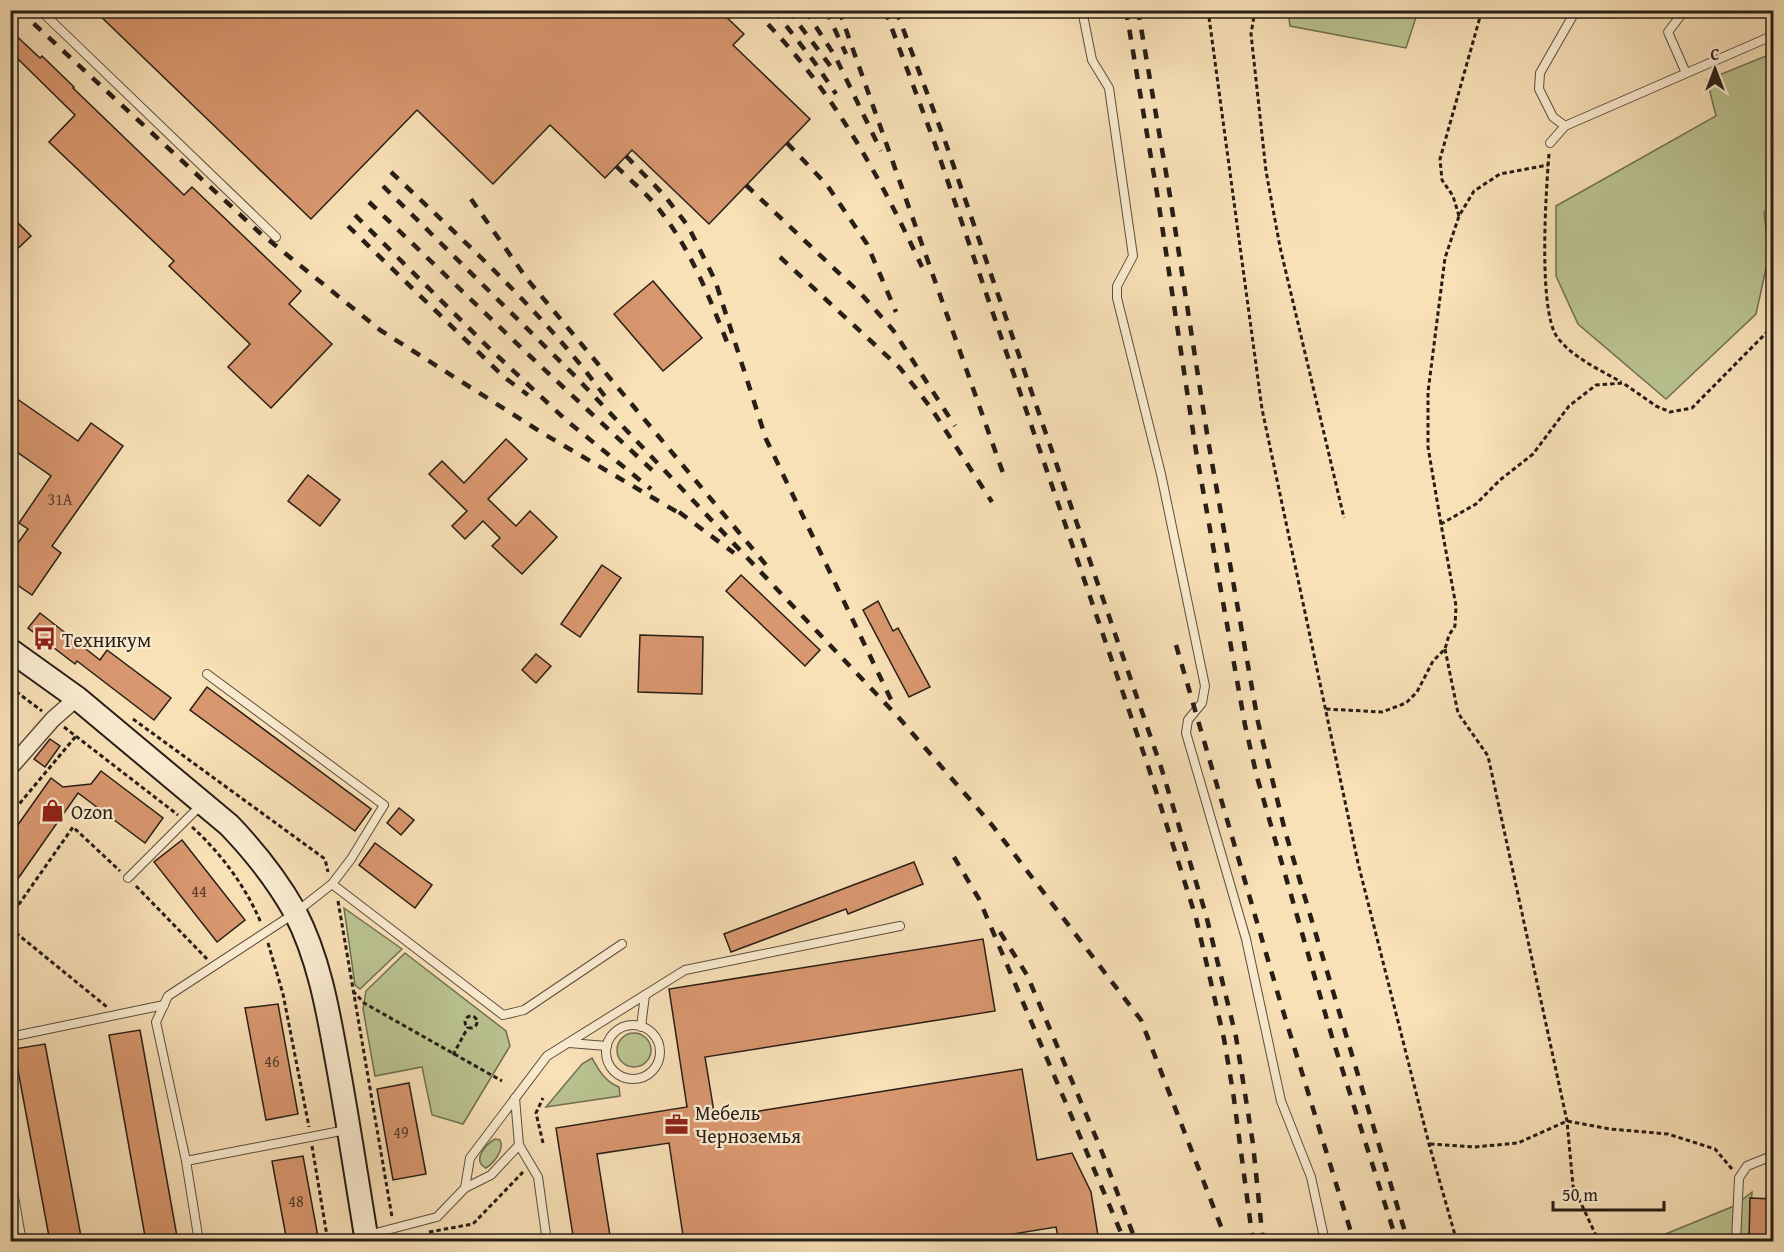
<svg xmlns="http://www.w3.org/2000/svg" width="1784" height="1252" font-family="'Gentium Book Plus',serif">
<rect width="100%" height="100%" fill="#f8e0b7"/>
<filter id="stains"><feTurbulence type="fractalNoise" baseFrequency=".00333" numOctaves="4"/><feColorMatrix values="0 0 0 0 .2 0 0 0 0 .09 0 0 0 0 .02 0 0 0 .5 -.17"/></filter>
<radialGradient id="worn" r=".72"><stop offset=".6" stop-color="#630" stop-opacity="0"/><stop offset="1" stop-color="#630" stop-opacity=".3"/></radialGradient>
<g fill="#bac390" stroke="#707053" stroke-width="1.5">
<path d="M1288 11V10L1418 11 1406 48 1290 26Z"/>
<path d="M1773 53V207L1764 212 1769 255 1756 314 1666 399 1578 324 1556 276V206L1716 116 1707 80Z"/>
<path d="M344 908 402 949 360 989 355 985Z"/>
<path d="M405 953 506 1031 510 1046 463 1124 432 1115 422 1067 375 1076 363 1009 366 991Z"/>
<circle cx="634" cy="1050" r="17"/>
<path d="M592 1058C599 1070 605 1082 619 1087L620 1096 546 1107 582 1064Z"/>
<path d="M495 1139 500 1140C505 1149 494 1163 486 1168 471 1161 486 1144 495 1139Z"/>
<path d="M1752 1192 1749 1241 1646 1242 1734 1206Z"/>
</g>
<g fill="#d9976f" stroke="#271e16" stroke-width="1.5">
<path d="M94 10H719L744 34 733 45 810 119 709 224 632 150 605 178 550 125 493 184 417 110 311 219Z"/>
<path d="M10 30 40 58 42 56 74 87 73 88 184 195 192 187 301 291 289 304 332 344 271 408 228 367 250 344 169 266 174 261 49 142 75 115 18 59 10 67Z"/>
<path d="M10 215 31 236 10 256Z"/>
<path d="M653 281 702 338 663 371 614 314Z"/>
<path d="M10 394 78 441 91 423 123 446 52 546 61 553 32 595 10 580V554L28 529 19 523 51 476 10 447Z"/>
<path d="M506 439 527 459 488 499 516 526 530 511 557 537 522 574 492 546 500 538 483 521 465 539 452 526 467 511 429 474 442 461 464 483Z"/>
<path d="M308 475 340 500 320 526 288 501Z"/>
<path d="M602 565 621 578 580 637 561 624Z"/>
<path d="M741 575 820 650 805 666 726 591Z"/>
<path d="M878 601 893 631 898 628 930 687 909 697 863 610Z"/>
<path d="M40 613 100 660 107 650 171 698 154 720 77 661 75 664 28 628Z"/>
<path d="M640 635 703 637 702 694 638 692Z"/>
<path d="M536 654 551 666 536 683 522 670Z"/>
<path d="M207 687 371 809 355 831 190 710Z"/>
<path d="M50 739 60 746 45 767 34 759Z"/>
<path d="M101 771 163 818 145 843 78 793 10 890V836L51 778 63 787 91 784Z"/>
<path d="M399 808 414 820 401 835 387 823Z"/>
<path d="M182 840 245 920 217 942 154 862Z"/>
<path d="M375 843 432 885 415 908 359 865Z"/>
<path d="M914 862 923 884 848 914 846 909 731 952 724 934Z"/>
<path d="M983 939 995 1011 705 1057 715 1118 1022 1069 1037 1160 1072 1153 1091 1192 1099 1242H1059L1056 1227 964 1242H684L669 1143 597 1154 611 1242H574L556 1128 687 1107 669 989Z"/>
<path d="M278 1004 298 1114 266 1120 245 1008Z"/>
<path d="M140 1030 178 1242H146L109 1035Z"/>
<path d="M45 1044 82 1242H50L14 1049Z"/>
<path d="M409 1083 426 1174 393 1180 377 1089Z"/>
<path d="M303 1156 319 1242H287L272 1161Z"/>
<path d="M1750 1198 1773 1199V1242H1749Z"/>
</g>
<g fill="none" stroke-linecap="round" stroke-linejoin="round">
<defs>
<g id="lane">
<path d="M40 10 276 237"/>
<path d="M1082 10 1092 60 1109 88 1133 256 1117 286V298L1161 474 1205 686 1202 703 1188 720 1186 733 1246 939 1281 1101 1311 1177 1325 1242"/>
<path d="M1686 73 1668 32 1681 15 1690 10"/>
<path d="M1565 126 1553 117 1539 89 1540 73 1576 10"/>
<path d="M1550 143 1565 126 1774 35"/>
<path d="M207 674 384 805 351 859 332 884"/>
<path d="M128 878 201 805"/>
<circle cx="633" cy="1052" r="27"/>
<path d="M641 1027 645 995"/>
<path d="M10 1037 164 1005"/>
<path d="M569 1043 607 1046"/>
<path d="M515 1098 519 1145"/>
<path d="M186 1161 346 1130"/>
<path d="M10 1174 22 1242"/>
<path d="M465 1188 491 1175 519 1145 538 1177 547 1242"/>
<path d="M368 1235 437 1217 465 1188 470 1158 547 1056 685 970 900 926"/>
<path d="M199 1242 186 1161 156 1022 168 996 295 913 332 884 503 1015 524 1010 622 944"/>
<path d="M1736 1242 1739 1178 1747 1166 1774 1155"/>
</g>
<path id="street" d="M10 768 53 719 77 698"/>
<path id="secondary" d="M10 650 77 698 229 825C255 852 277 880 295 912 319 958 328 1011 337 1061 348 1121 357 1181 367 1242"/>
</defs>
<use href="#lane" stroke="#5b4e3e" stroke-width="10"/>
<use href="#street" stroke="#5b4e3e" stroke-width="18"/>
<use href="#secondary" stroke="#271e16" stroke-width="26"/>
<g stroke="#271e16" stroke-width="3" stroke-dasharray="4.5 3" stroke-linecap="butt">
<path d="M1208 10 1262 409 1358 863 1429 1144 1457 1242"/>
<path d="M1255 10 1251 34 1266 171 1280 247 1344 518"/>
<path d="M1549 154C1546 191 1538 309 1557 337 1573 358 1599 369 1621 382"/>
<path d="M1459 216 1453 196 1442 180 1440 159 1482 10"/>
<path d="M1441 524 1428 447V392L1445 258 1459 216 1474 191 1500 174 1548 165"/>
<path d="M1445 649 1458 713 1488 756 1567 1121 1573 1186 1599 1242"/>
<path d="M10 687 42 711"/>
<path d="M1326 709 1382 712 1406 703 1417 692 1433 661 1445 649 1449 635 1455 626 1456 606 1441 524 1476 504 1500 480 1533 454 1569 406 1596 385 1623 383 1656 406 1670 412 1692 408 1774 325"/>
<path d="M133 719 325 859 328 872"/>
<path d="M64 727 178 815"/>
<path d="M10 815 76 736"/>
<path d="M192 827C221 853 246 887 261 923"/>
<path d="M136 886 207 959"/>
<path d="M338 901 392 1217"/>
<path d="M10 917 73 827 120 871"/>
<path d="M10 928 107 1007"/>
<path d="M268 943 283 994 309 1127"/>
<path d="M353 991 364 1003 502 1081"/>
<circle cx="471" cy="1022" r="6"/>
<path d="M453 1055 468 1027"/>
<path d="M543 1143 536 1113 543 1098"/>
<path d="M1430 1144 1474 1147 1518 1143 1567 1121 1610 1129 1668 1134 1715 1149 1732 1169"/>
<path d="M312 1146 328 1242"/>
<path d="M429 1232 473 1224 523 1172"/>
</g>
<use href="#lane" stroke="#faebd0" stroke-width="8"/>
<use href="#street" stroke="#faebd0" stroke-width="15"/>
<use href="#secondary" stroke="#faebd0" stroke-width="22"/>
<g stroke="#271e16" stroke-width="4.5" stroke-dasharray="10 10" stroke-linecap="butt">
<path d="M19 10 260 233 380 330 544 434 684 516"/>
<path d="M754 10C830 85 877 171 922 267"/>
<path d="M774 10 815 63 836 94"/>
<path d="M788 10 835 72"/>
<path d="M805 10 835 56 881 151"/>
<path d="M826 10 846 54"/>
<path d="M839 10 1003 473"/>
<path d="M885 10 935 144 1149 769 1196 918 1224 1039 1233 1092 1253 1242"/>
<path d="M896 10 945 141 1161 767 1206 915 1236 1037 1253 1144 1263 1242"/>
<path d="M1126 10 1158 199 1196 451 1245 725 1257 777 1332 1037 1397 1242"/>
<path d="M1138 10 1170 196 1208 440 1258 722 1285 831 1408 1242"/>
<path d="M787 143 827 185 867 244 896 312"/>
<path d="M626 156 664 195 688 226 715 280 766 439 895 708"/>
<path d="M616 166C628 178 641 189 652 201 689 243 709 297 729 347"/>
<path d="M391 172C468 245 547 316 609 402"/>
<path d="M746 185 862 295 893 330 955 426"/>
<path d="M383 186 575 376 900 719 992 825 1141 1020 1227 1242"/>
<path d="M471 199 527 279 772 572"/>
<path d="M369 202 531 357 652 470"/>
<path d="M355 215 489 348 567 421 651 489"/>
<path d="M348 226 504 377 528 395"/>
<path d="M780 257 900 368 931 408 992 502"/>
<path d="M1769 321 1774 316"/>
<path d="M679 512 734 553"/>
<path d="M1176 645 1280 1001 1354 1242"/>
<path d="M954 857 979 899 1125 1242"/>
<path d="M1000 932 1027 975 1100 1147 1136 1242"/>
</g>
</g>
<defs>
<symbol id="bus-bare" viewBox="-9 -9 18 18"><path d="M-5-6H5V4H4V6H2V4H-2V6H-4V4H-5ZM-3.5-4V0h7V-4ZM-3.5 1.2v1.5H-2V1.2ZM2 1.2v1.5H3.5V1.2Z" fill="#8f2418" stroke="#faebd0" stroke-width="2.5" paint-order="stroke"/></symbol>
<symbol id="shop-bare" viewBox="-9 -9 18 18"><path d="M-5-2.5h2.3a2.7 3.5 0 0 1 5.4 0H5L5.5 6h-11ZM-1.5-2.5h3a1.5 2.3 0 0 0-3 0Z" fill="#8f2418" stroke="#faebd0" stroke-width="2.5" paint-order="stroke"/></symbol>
<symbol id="office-bare" viewBox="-9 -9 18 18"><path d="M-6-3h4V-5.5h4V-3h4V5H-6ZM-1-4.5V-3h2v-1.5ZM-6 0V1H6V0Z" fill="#8f2418" stroke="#faebd0" stroke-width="2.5" paint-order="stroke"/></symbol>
</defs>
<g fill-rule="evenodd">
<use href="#bus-bare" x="28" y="622" width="33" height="33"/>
<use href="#shop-bare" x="36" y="794" width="33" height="33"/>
<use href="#office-bare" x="660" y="1108" width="33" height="33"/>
</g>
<g text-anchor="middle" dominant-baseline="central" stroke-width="4.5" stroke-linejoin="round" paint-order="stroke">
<g font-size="16" fill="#543c2c">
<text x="60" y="499">31А</text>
<text x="199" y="891">44</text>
<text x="272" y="1061">46</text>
<text x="401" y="1132">49</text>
<text x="296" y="1201">48</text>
</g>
<g font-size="20" fill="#271e16" stroke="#faebd0" text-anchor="start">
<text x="62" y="639">Техникум</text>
<text x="71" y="811">Ozon</text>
<text x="695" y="1112">Мебель<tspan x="695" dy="23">Черноземья</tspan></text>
</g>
</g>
<rect width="1784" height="1252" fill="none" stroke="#f8e0b7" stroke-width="36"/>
<rect x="12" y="12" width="1760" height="1228" fill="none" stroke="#271e16" stroke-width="3"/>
<rect x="18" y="18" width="1748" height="1216" fill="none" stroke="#271e16" stroke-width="1.5"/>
<g transform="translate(1715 69)" stroke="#faebd0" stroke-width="4.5" paint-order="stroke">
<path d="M0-4.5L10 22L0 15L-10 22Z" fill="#271e16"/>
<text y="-9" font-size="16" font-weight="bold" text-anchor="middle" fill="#271e16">С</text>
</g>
<path d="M1553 1201v9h111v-9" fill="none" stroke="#271e16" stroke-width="3"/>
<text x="1562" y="1201" font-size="18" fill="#271e16" stroke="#faebd0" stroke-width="4.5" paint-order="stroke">50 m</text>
<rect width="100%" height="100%" filter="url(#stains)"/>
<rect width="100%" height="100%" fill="url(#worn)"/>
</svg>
